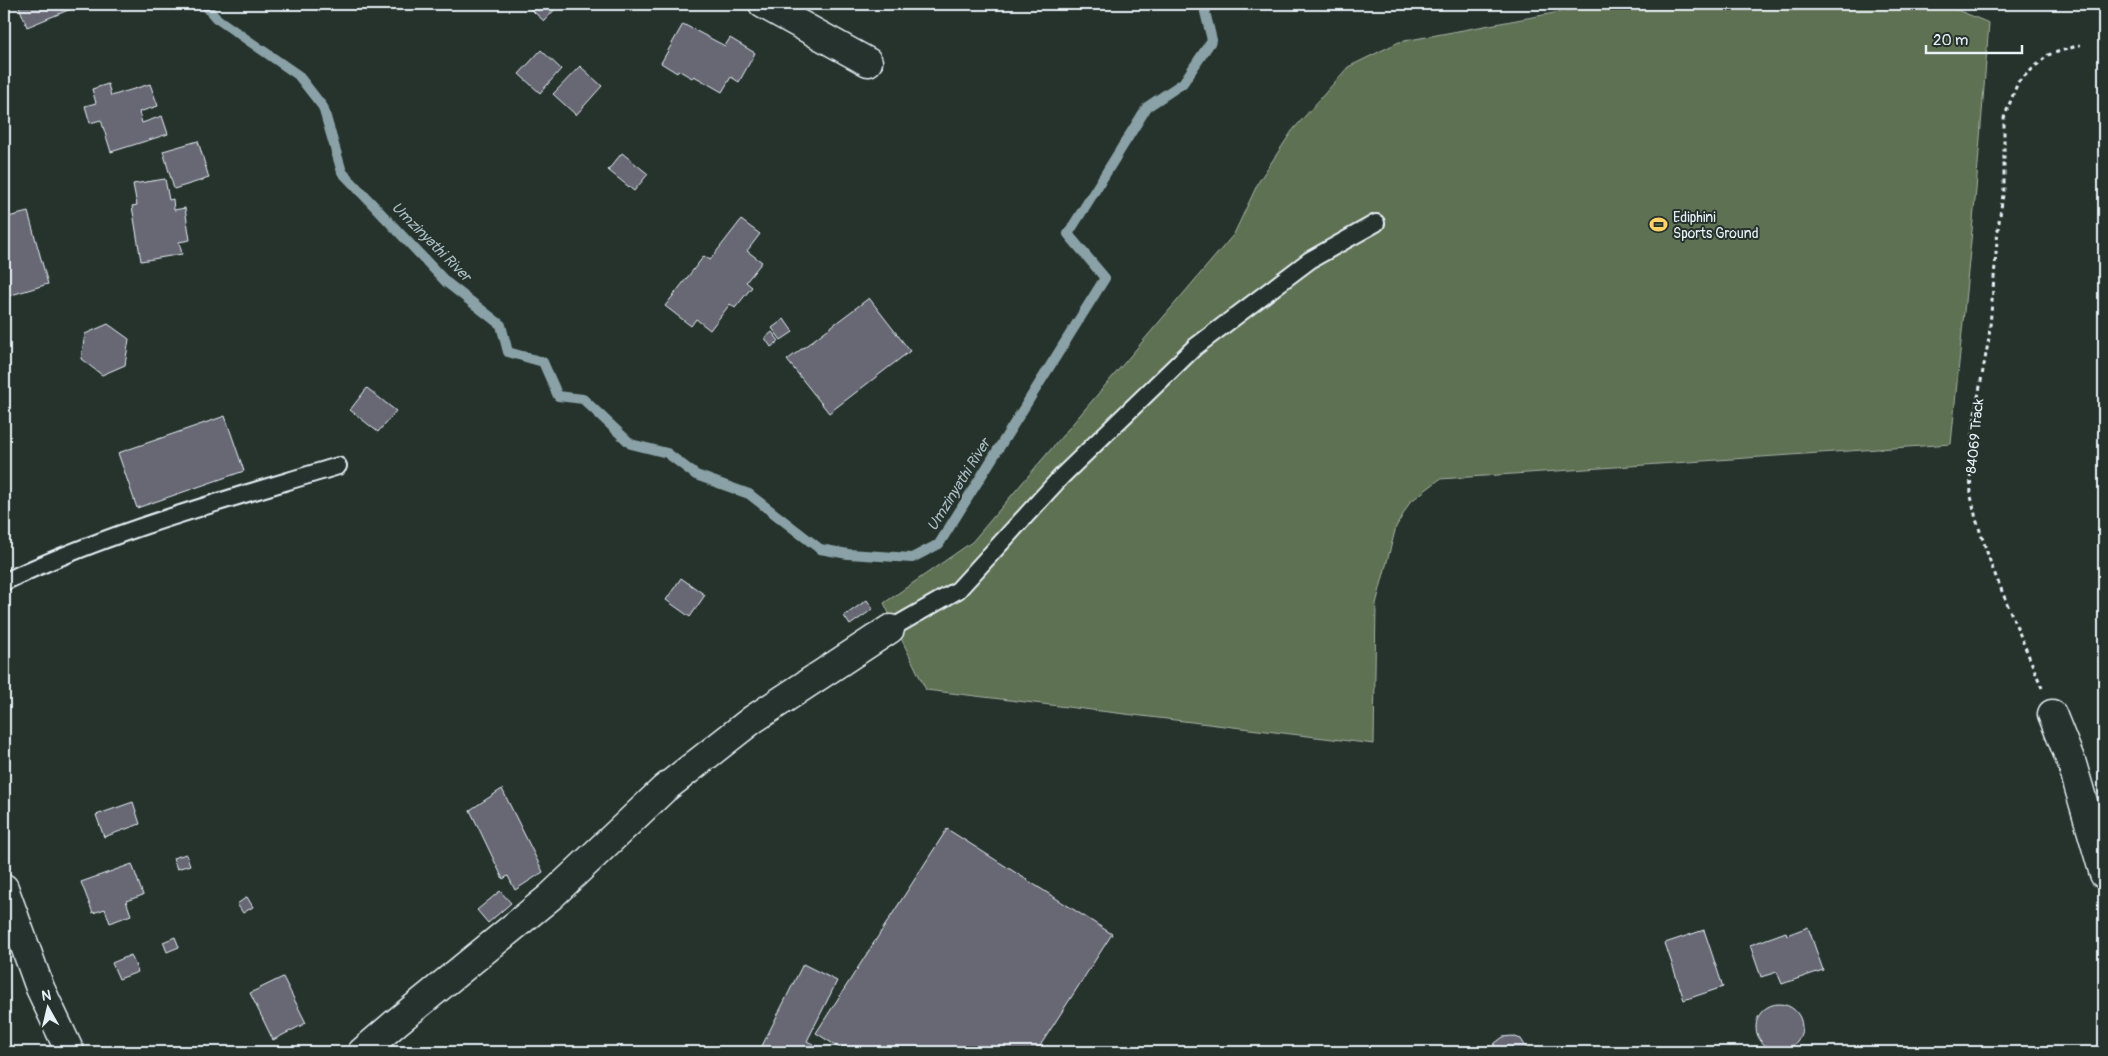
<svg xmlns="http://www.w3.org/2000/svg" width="2108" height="1056" font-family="Pangolin,sans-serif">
<rect width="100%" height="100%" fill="#26332d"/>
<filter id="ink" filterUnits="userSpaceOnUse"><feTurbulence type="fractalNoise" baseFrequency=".02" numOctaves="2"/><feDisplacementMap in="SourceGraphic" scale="10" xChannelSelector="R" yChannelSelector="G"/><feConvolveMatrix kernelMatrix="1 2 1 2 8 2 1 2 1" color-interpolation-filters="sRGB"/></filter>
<g filter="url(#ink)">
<path fill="#5f7153" stroke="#a4b1a6" d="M1602 4H1943L1989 23 1976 190 1951 444 1440 479 1410 502 1396 527 1376 604 1374 744 926 690 884 603 972 542 1234 234 1259 181 1292 131 1348 67 1399 42Z"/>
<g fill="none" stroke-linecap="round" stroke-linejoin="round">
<path stroke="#8aa2a7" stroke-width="10" d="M204 4 216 18 298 75 323 107 342 172 446 282 501 325 508 352 543 362 558 396 583 399 631 444 667 453 696 475 749 494 820 549 848 554 912 558 939 544 1105 278 1068 234 1147 107 1183 83 1212 40 1205 12 1209 4"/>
</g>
<g fill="#676875" stroke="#e8f1f8">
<path d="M18 4H77L78 6 27 27Z"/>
<path d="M525 4H560L544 21Z"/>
<path d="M683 24 725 46 730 38 755 53 739 82 731 77 722 92 694 76 692 78 678 70 677 73 661 63Z"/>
<path d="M541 50 561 69 540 93 519 74Z"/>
<path d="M580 66 602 86 576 115 553 94Z"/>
<path d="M108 84 111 96 150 84 158 106 139 112 142 123 162 116 168 134 111 152 101 120 90 123 85 106 96 103 92 89Z"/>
<path d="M198 141 209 178 174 189 163 151Z"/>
<path d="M622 153 648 174 634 191 608 170Z"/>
<path d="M165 179 169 200 173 199 174 210 185 208 190 240 179 242 182 254 141 261 132 206 137 205 133 184Z"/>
<path d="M28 212 48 284 8 296 4 282V218Z"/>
<path d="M741 220 760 234 747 251 762 262 746 282 752 287 735 308 730 304 710 330 696 319 691 326 665 306 704 256 710 260Z"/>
<path d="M869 298 910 351 829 413 787 360Z"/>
<path d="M784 319 793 332 781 340 772 328Z"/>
<path d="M108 324 129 339 125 365 102 375 81 359 85 334Z"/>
<path d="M772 332 779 341 771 347 765 338Z"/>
<path d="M367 388 396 411 378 432 350 410Z"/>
<path d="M225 416 244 471 137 508 118 453Z"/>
<path d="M681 578 705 595 690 617 666 600Z"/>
<path d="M867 600 873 609 850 625 844 616Z"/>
<path d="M502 789 543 872 515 890 508 876 503 879 470 810Z"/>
<path d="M133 802 140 824 104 837 96 815Z"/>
<path d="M947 829 1112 934 1036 1052H846L816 1033Z"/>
<path d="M186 854 190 865 177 869 173 858Z"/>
<path d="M132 864 143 895 126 901 131 915 110 923 105 909 93 913 81 882Z"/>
<path d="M500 891 511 903 488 923 477 910Z"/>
<path d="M247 897 253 907 243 913 237 904Z"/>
<path d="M1808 927 1823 970 1782 984 1777 972 1761 977 1750 945 1786 932 1787 935Z"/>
<path d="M1704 930 1723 987 1684 1000 1665 943Z"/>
<path d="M175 937 179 947 167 952 163 942Z"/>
<path d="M131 955 138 972 119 979 112 963Z"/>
<path d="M803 964 837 981 807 1041 826 1051 825 1052H759Z"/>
<path d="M283 977 306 1023 273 1040 250 993Z"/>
<circle cx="1779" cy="1027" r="23"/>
<path d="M1512 1036 1521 1039 1526 1047 1527 1052H1491L1495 1043 1503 1037Z"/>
<path d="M193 1047 195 1052H179Z"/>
</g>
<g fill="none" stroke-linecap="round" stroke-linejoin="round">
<defs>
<g id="service">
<path d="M4 582C110 531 226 500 338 466"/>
<path d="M890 629 958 590 1062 476 1195 347 1310 260 1376 223"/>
</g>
<g id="minor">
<path d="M763 4 868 62"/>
<path d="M2052 714 2072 764 2104 874"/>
<path d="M362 1052 398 1021 550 897 664 789 752 720 890 629"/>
</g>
<path id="secondary" d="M4 888 40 988 70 1052"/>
</defs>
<use href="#service" stroke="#e8f1f8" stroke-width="20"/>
<use href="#minor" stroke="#e8f1f8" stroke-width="31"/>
<use href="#secondary" stroke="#e8f1f8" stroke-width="31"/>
<path stroke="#e8f1f8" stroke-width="3" stroke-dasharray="4 4" stroke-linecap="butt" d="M2042 688 1992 567 1976 519 1971 496 1970 463 1975 413 1989 338 1998 229 2004 188V118L2018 82 2048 55 2080 45"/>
<use href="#service" stroke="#26332d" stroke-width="16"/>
<use href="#minor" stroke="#26332d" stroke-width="28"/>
<use href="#secondary" stroke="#26332d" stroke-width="28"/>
</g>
</g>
<defs>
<symbol id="stadium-bare" viewBox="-9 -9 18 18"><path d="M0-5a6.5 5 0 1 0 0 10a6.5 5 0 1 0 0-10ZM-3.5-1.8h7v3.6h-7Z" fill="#ffd166" stroke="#26332d" stroke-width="2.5" paint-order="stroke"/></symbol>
</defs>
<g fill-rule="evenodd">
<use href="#stadium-bare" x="1646" y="212" width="25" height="25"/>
</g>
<g text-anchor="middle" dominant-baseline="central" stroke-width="4" stroke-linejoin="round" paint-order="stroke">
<g font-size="14" fill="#e8f1f8" stroke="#26332d" text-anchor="start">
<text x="1673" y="217">Ediphini<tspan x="1673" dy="16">Sports Ground</tspan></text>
</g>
<g font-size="14" fill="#e8f1f8" stroke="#26332d">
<text transform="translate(1975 436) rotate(-84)">84069 Track</text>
</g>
<g font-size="15" font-style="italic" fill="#a9bdc2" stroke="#26332d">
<text transform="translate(431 242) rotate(45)">Umzinyathi River</text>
<text transform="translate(959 485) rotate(-58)">Umzinyathi River</text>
</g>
</g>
<rect width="2108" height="1056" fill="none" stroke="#26332d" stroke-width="20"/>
<rect x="10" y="10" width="2088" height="1036" fill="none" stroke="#e8f1f8" stroke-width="2" filter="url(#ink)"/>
<g transform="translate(48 1008) rotate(352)" stroke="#26332d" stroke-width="4" paint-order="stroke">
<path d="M0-4L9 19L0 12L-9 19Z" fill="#e8f1f8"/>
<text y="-8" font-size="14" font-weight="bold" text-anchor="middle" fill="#e8f1f8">N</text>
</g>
<path d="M1926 45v8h96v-8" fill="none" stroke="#e8f1f8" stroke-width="2.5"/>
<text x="1933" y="45" font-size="15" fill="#e8f1f8" stroke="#26332d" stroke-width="4" paint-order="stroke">20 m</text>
</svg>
